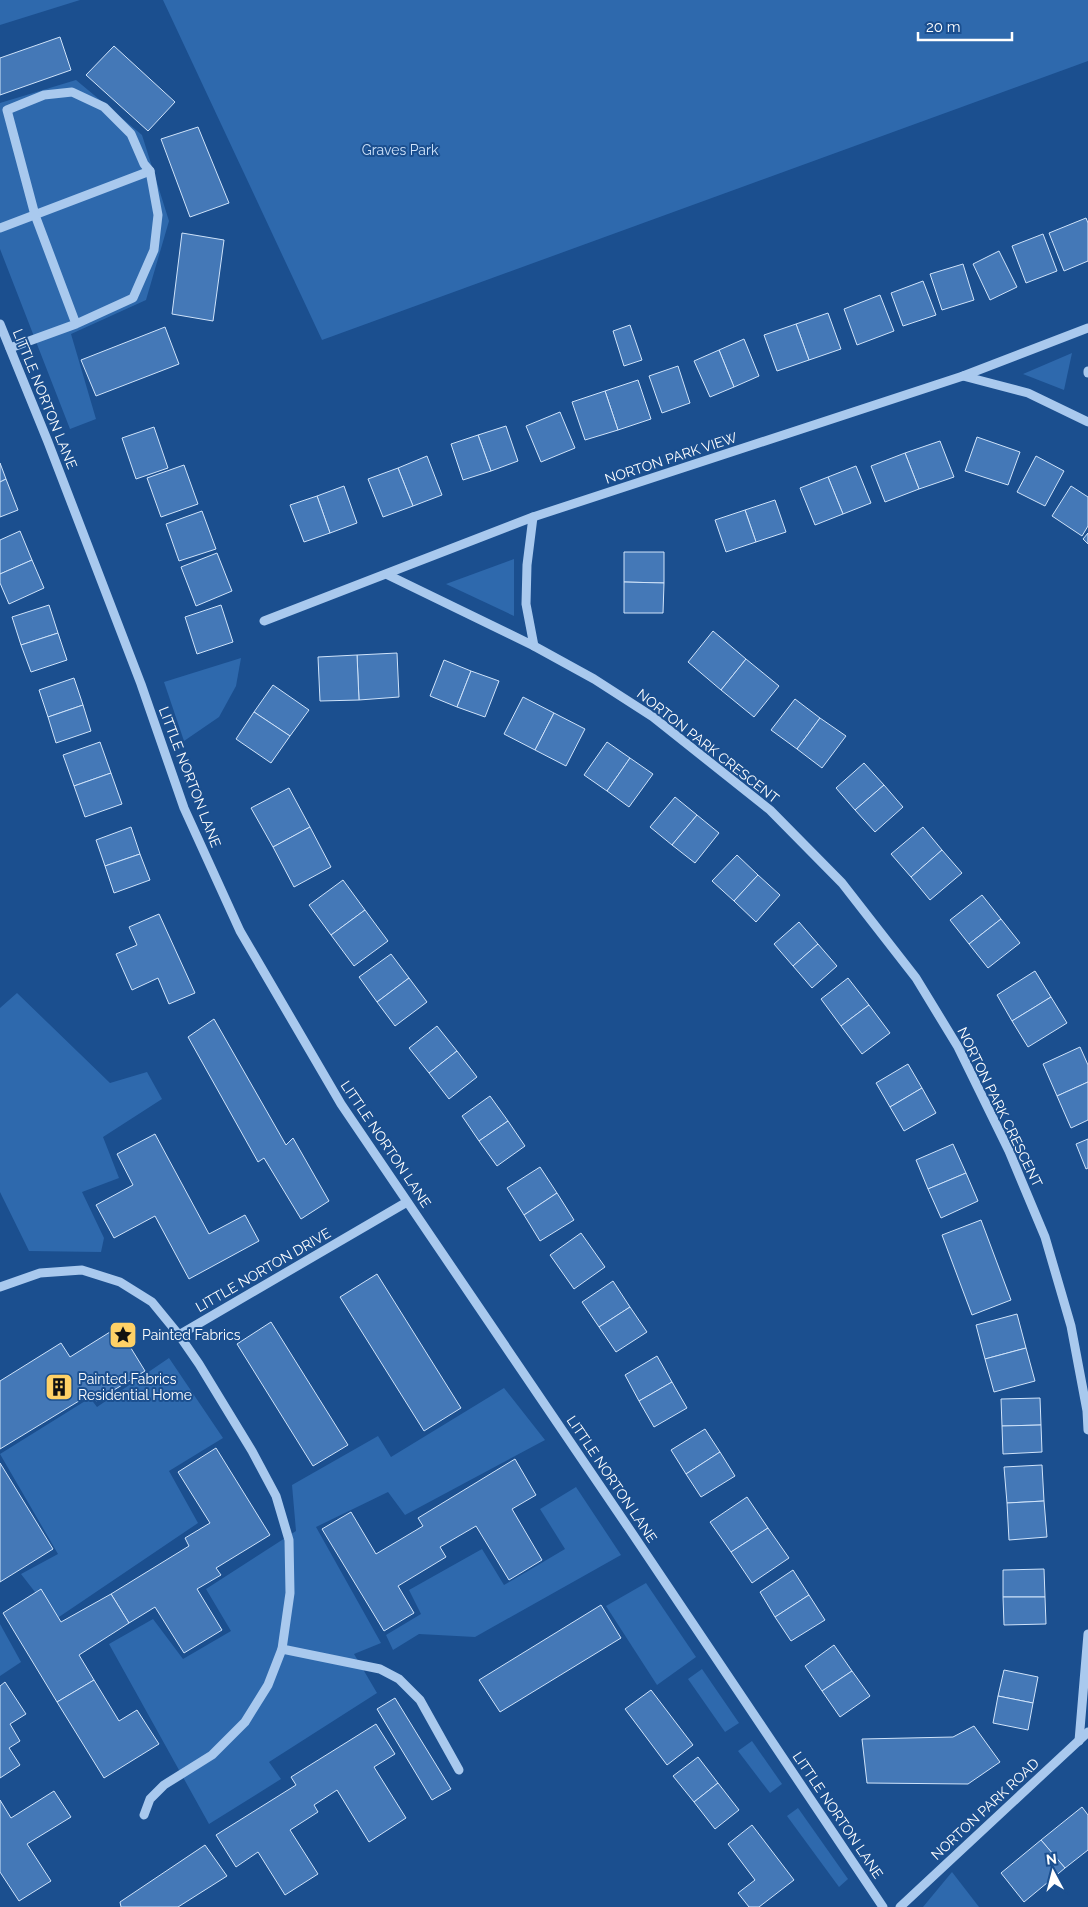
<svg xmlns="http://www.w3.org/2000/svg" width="1088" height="1907" font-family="Raleway,sans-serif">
<rect width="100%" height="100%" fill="#1b4f8f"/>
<g fill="#2e69ad">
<path d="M0 0H80L0 25Z"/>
<path d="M163 0H1088V61L322 340Z"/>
<path d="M76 80 142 135 169 221 146 300 71 334 96 419 70 429 0 249V103Z"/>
<path d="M1072 353 1064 390 1023 374Z"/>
<path d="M514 559V616L446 584Z"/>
<path d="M241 658 236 686 219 717 184 741 164 682Z"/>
<path d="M17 993 110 1083 147 1072 162 1099 103 1137 119 1178 82 1192 104 1238 101 1252 29 1251 0 1192V1008Z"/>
<path d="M169 1358 223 1438 169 1471 198 1523 56 1619 21 1574 58 1554 0 1454 90 1398 97 1407Z"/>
<path d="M504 1388 545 1440 405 1515 388 1492 316 1527 381 1643 354 1654 377 1693 269 1762 281 1779 209 1824 109 1644 153 1619 183 1659 231 1631 206 1589 296 1531 292 1485 378 1436 391 1457Z"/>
<path d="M576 1487 621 1555 475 1637 419 1634 393 1650 386 1635 421 1614 409 1590 482 1549 504 1585 565 1549 540 1509Z"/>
<path d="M646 1583 696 1657 657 1685 606 1606Z"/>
<path d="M0 1624 21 1662 0 1676Z"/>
<path d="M702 1669 739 1723 725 1732 688 1679Z"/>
<path d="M752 1741 782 1784 770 1793 738 1751Z"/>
<path d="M798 1808 848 1879 839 1887 787 1816Z"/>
<path d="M952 1872 979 1907H923Z"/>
</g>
<g fill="#4478b7" stroke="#cfe3fa">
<path d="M60 37 71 70 0 95V58Z"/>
<path d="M114 46 175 102 148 131 86 75Z"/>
<path d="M198 127 229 203 190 217 161 139Z"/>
<path d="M1086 218 1088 223V261L1064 271 1049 233Z"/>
<path d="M182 233 224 240 213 321 172 314Z"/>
<path d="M1043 234 1057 271 1026 283 1012 246Z"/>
<path d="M999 251 1017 287 990 300 973 264Z"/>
<path d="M963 264 974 300 942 310 930 274Z"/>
<path d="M923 281 936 315 903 326 891 293Z"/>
<path d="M880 295 894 331 857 345 844 309Z"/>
<path d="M828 313 841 349 809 360 796 324Z"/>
<path d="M796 324 809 360 777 371 764 335Z"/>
<path d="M630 325 642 360 624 366 613 331Z"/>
<path d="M165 327 179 364 96 396 81 360Z"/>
<path d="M744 339 759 376 734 387 719 350Z"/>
<path d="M719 350 734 387 710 397 694 361Z"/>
<path d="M678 366 690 403 662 413 649 376Z"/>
<path d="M638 380 651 419 618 430 605 391Z"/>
<path d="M605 391 618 430 585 440 572 402Z"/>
<path d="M560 412 575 448 541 462 526 426Z"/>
<path d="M506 426 518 461 491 471 478 435Z"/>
<path d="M154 427 168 468 136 479 122 438Z"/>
<path d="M478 435 491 471 463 480 451 444Z"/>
<path d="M977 437 1020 452 1008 485 965 471Z"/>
<path d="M940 441 954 477 919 489 905 453Z"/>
<path d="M905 453 919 489 885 502 871 466Z"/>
<path d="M427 456 442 495 413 506 398 468Z"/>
<path d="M1036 456 1064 471 1045 506 1017 492Z"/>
<path d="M0 463 6 479 0 482Z"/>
<path d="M184 465 198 504 161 517 147 478Z"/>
<path d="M856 466 871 503 843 514 828 477Z"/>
<path d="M398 468 413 506 383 517 368 479Z"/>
<path d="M828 477 843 514 815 525 800 488Z"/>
<path d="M6 479 18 510 0 517V482Z"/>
<path d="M344 486 357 523 330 533 317 496Z"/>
<path d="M1071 486 1088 497V526L1082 536 1052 516Z"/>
<path d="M317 496 330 533 304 542 290 505Z"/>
<path d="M775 500 786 532 756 542 745 510Z"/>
<path d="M745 510 756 542 726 552 715 520Z"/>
<path d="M202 511 216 549 179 561 166 524Z"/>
<path d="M20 531 32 560 0 574V540Z"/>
<path d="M1088 533V544L1083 539Z"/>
<path d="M624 552H664V583L624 582Z"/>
<path d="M217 553 232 591 196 606 181 567Z"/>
<path d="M32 560 44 588 9 604 0 583V574Z"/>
<path d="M624 582 664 583 663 613H624Z"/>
<path d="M49 605 58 633 21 645 12 617Z"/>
<path d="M221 605 233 642 197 654 185 617Z"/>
<path d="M713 631 746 659 721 690 688 662Z"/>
<path d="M58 633 67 660 31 672 21 645Z"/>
<path d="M397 653 399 697 359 700 357 655Z"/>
<path d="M357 655 359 700 320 701 318 657Z"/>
<path d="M746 659 779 686 754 717 721 690Z"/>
<path d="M444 660 471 671 457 707 430 696Z"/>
<path d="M471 671 499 681 485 717 457 707Z"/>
<path d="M74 678 83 705 48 717 39 690Z"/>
<path d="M273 685 309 710 290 736 254 712Z"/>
<path d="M523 697 554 713 535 750 504 734Z"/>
<path d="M795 699 820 718 797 749 771 730Z"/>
<path d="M83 705 91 731 56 743 48 717Z"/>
<path d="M254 712 290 736 271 763 236 739Z"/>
<path d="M554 713 585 729 566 766 535 750Z"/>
<path d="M820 718 846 736 822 768 797 749Z"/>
<path d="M100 742 111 773 74 786 63 755Z"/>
<path d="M607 742 630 758 607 791 584 775Z"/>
<path d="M630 758 653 774 629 807 607 791Z"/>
<path d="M864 763 884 785 855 810 836 788Z"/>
<path d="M111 773 122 804 85 817 74 786Z"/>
<path d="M884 785 903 807 875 832 855 810Z"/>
<path d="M289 788 310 827 273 847 251 808Z"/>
<path d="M675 797 697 815 672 845 650 827Z"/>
<path d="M697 815 719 833 695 863 672 845Z"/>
<path d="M131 827 140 854 105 866 96 840Z"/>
<path d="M310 827 331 867 294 887 273 847Z"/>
<path d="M923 827 942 850 911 877 891 854Z"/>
<path d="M942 850 962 873 930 900 911 877Z"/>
<path d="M140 854 150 880 114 893 105 866Z"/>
<path d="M737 855 758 875 734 901 712 881Z"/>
<path d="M758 875 780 895 756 922 734 901Z"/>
<path d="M343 880 365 910 331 935 309 905Z"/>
<path d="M982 895 1001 919 969 944 950 920Z"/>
<path d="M365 910 388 941 354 966 331 935Z"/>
<path d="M159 914 195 993 169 1004 158 978 132 990 116 954 137 945 129 927Z"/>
<path d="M1001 919 1020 943 988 968 969 944Z"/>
<path d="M799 922 818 944 793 966 774 944Z"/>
<path d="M818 944 837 966 812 988 793 966Z"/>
<path d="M391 954 409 978 377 1002 359 977Z"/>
<path d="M1035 971 1051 997 1012 1021 997 995Z"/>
<path d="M409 978 427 1002 395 1026 377 1002Z"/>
<path d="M848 978 869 1005 841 1026 821 999Z"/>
<path d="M1051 997 1067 1023 1028 1047 1012 1021Z"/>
<path d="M869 1005 890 1033 862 1054 841 1026Z"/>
<path d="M214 1019 286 1145 293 1138 329 1201 301 1219 264 1158 258 1162 188 1037Z"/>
<path d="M437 1026 457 1051 429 1073 409 1048Z"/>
<path d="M1080 1047 1088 1065V1082L1057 1096 1043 1064Z"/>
<path d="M457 1051 477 1077 449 1099 429 1073Z"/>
<path d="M908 1064 922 1088 890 1107 876 1083Z"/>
<path d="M1088 1082V1120L1071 1128 1057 1096Z"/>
<path d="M922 1088 936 1113 904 1131 890 1107Z"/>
<path d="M490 1096 508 1121 479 1141 462 1116Z"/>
<path d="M508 1121 525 1146 497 1166 479 1141Z"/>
<path d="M155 1134 209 1234 245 1215 259 1241 189 1279 155 1216 114 1238 96 1205 133 1185 117 1154Z"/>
<path d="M1088 1139V1168L1086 1169 1076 1144Z"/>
<path d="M953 1144 966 1173 928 1189 916 1160Z"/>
<path d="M540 1167 557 1193 524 1215 507 1188Z"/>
<path d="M966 1173 978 1201 941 1218 928 1189Z"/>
<path d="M557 1193 574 1220 540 1241 524 1215Z"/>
<path d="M981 1220 1011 1300 972 1315 942 1235Z"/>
<path d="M581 1233 605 1267 574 1289 550 1255Z"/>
<path d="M377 1274 461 1408 424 1431 340 1297Z"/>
<path d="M613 1281 630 1307 599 1327 582 1302Z"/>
<path d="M630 1307 647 1332 616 1352 599 1327Z"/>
<path d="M1017 1314 1026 1348 985 1359 976 1325Z"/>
<path d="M271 1322 348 1445 313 1466 237 1344Z"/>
<path d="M118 1327 145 1371 96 1401 92 1393 0 1449V1381L61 1343 70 1357Z"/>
<path d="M1026 1348 1035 1381 994 1392 985 1359Z"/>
<path d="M657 1356 672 1382 639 1401 625 1375Z"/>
<path d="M672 1382 687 1408 654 1427 639 1401Z"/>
<path d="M1040 1398 1041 1425 1002 1426 1001 1399Z"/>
<path d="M1041 1425 1042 1452 1003 1454 1002 1426Z"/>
<path d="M705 1429 720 1452 686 1474 671 1450Z"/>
<path d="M216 1448 270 1535 216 1568 221 1575 197 1589 222 1630 184 1653 155 1607 129 1623 111 1594 189 1546 185 1538 210 1523 178 1472Z"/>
<path d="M720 1452 735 1476 701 1497 686 1474Z"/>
<path d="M515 1459 536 1495 512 1509 542 1560 509 1580 476 1526 440 1547 446 1557 398 1586 414 1613 384 1631 322 1529 351 1512 376 1554 423 1526 418 1518Z"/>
<path d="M0 1463 53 1549 0 1582Z"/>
<path d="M1042 1465 1044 1501 1007 1503 1004 1467Z"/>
<path d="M747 1497 768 1528 731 1552 710 1522Z"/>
<path d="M1044 1501 1047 1537 1009 1540 1007 1503Z"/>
<path d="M768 1528 789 1558 752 1583 731 1552Z"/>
<path d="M1044 1569 1045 1597H1003V1570Z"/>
<path d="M793 1570 809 1595 775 1617 760 1592Z"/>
<path d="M41 1589 61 1622 111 1594 129 1623 79 1655 94 1680 57 1702 3 1613Z"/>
<path d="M809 1595 825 1620 791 1641 775 1617Z"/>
<path d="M1003 1597H1045L1046 1624 1004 1625Z"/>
<path d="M601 1605 621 1638 500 1712 479 1680Z"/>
<path d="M834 1645 852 1671 822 1691 805 1666Z"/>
<path d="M1004 1670 1038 1677 1033 1703 998 1696Z"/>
<path d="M852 1671 870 1696 840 1717 822 1691Z"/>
<path d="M94 1680 119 1721 137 1710 159 1744 104 1778 57 1702Z"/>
<path d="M5 1682 26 1714 10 1724 20 1741 9 1748 20 1765 0 1778V1686Z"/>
<path d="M651 1690 693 1745 667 1765 625 1709Z"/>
<path d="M998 1696 1033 1703 1028 1730 993 1723Z"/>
<path d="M395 1698 451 1789 432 1800 377 1709Z"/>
<path d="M376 1724 395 1754 374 1767 406 1818 369 1842 337 1790 314 1805 318 1812 290 1830 318 1874 285 1895 258 1852 236 1867 216 1835 296 1785 291 1777Z"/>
<path d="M974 1726 1000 1762 968 1784 867 1783 862 1739 953 1737Z"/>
<path d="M698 1757 718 1783 694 1802 673 1776Z"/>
<path d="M718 1783 739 1810 715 1829 694 1802Z"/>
<path d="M54 1791 71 1817 27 1844 51 1881 19 1901 0 1872V1800L11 1818Z"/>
<path d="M1082 1807 1088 1815V1850L1065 1868 1041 1840Z"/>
<path d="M752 1825 794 1880 759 1907H749L738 1893 755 1880 728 1844Z"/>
<path d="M1041 1840 1065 1868 1024 1902 1001 1873Z"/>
<path d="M205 1845 227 1876 178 1907H121L120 1902Z"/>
</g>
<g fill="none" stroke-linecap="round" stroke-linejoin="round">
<g stroke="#a9c9ee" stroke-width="9">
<path d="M0 228 150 171"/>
<path d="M0 324 48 442 141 684 184 808 240 931 341 1104 630 1530 883 1907"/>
<path d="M10 348 76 324 133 298 154 250 158 215 150 171 144 164 131 134 104 107 72 92 44 95 7 110 35 215 76 324"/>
<path d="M1088 371V373"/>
<path d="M963 376 1028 393 1088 422"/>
<path d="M533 517 527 565 526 604 534 646"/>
<path d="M388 575 534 646 594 679 653 717 770 810 842 883 916 978 958 1047 1009 1151 1045 1237 1071 1326 1087 1411 1088 1430"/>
<path d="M264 621 533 517 963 376 1088 328"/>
<path d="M0 1287 40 1273 82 1270 120 1282 152 1302 179 1335 199 1364 252 1451 276 1496 289 1540 290 1593 282 1649 268 1685 245 1722 212 1755 164 1785 150 1799 144 1815"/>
<path d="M179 1335 407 1202"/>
<path d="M282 1649 380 1669 399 1679 420 1700 459 1770"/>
<path d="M1079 1741 1088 1634"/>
<path d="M900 1907 1088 1732"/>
</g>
</g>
<defs>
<symbol id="sight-square" viewBox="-11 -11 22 22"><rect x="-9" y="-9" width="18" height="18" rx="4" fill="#ffd166" stroke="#1b4f8f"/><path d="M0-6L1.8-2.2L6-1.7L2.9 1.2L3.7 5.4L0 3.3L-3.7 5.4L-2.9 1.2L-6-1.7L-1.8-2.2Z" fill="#111"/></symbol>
<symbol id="building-square" viewBox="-11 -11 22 22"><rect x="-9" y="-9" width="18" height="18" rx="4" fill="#ffd166" stroke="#1b4f8f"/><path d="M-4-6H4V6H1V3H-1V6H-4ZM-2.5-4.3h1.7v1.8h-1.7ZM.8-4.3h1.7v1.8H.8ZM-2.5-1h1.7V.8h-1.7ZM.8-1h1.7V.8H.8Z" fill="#111"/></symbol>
</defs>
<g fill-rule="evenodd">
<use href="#sight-square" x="107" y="1319" width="32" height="32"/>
<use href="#building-square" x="43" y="1371" width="32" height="32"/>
</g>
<g text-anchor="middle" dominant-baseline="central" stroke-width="4" stroke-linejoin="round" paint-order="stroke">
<g font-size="14" fill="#cfe3fa" stroke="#1b4f8f">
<text x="400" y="150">Graves Park</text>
</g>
<g font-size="14" fill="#fff" stroke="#1b4f8f">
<text transform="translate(45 399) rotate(68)">LITTLE NORTON LANE</text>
<text transform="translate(671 458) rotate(-18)">NORTON PARK VIEW</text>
<text transform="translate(708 746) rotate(38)">NORTON PARK CRESCENT</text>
<text transform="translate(190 777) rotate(69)">LITTLE NORTON LANE</text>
<text transform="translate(1000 1107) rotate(64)">NORTON PARK CRESCENT</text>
<text transform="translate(386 1144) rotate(56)">LITTLE NORTON LANE</text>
<text transform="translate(263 1270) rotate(-30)">LITTLE NORTON DRIVE</text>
<text transform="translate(612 1479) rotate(56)">LITTLE NORTON LANE</text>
<text transform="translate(985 1809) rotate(-43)">NORTON PARK ROAD</text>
<text transform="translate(838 1815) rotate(56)">LITTLE NORTON LANE</text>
</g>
<g font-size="14" fill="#fff" stroke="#1b4f8f" text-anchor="start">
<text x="142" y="1335">Painted Fabrics</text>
<text x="78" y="1379">Painted Fabrics<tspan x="78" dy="16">Residential Home</tspan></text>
</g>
</g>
<g transform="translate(1053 1872) rotate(353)" stroke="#1b4f8f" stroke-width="4" paint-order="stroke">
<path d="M0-4L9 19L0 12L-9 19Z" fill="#ffffff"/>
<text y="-8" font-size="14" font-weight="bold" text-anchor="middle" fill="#ffffff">N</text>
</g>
<path d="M918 32v8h94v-8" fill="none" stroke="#ffffff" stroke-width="2.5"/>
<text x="926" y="32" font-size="15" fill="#ffffff" stroke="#1b4f8f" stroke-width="4" paint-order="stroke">20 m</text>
</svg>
